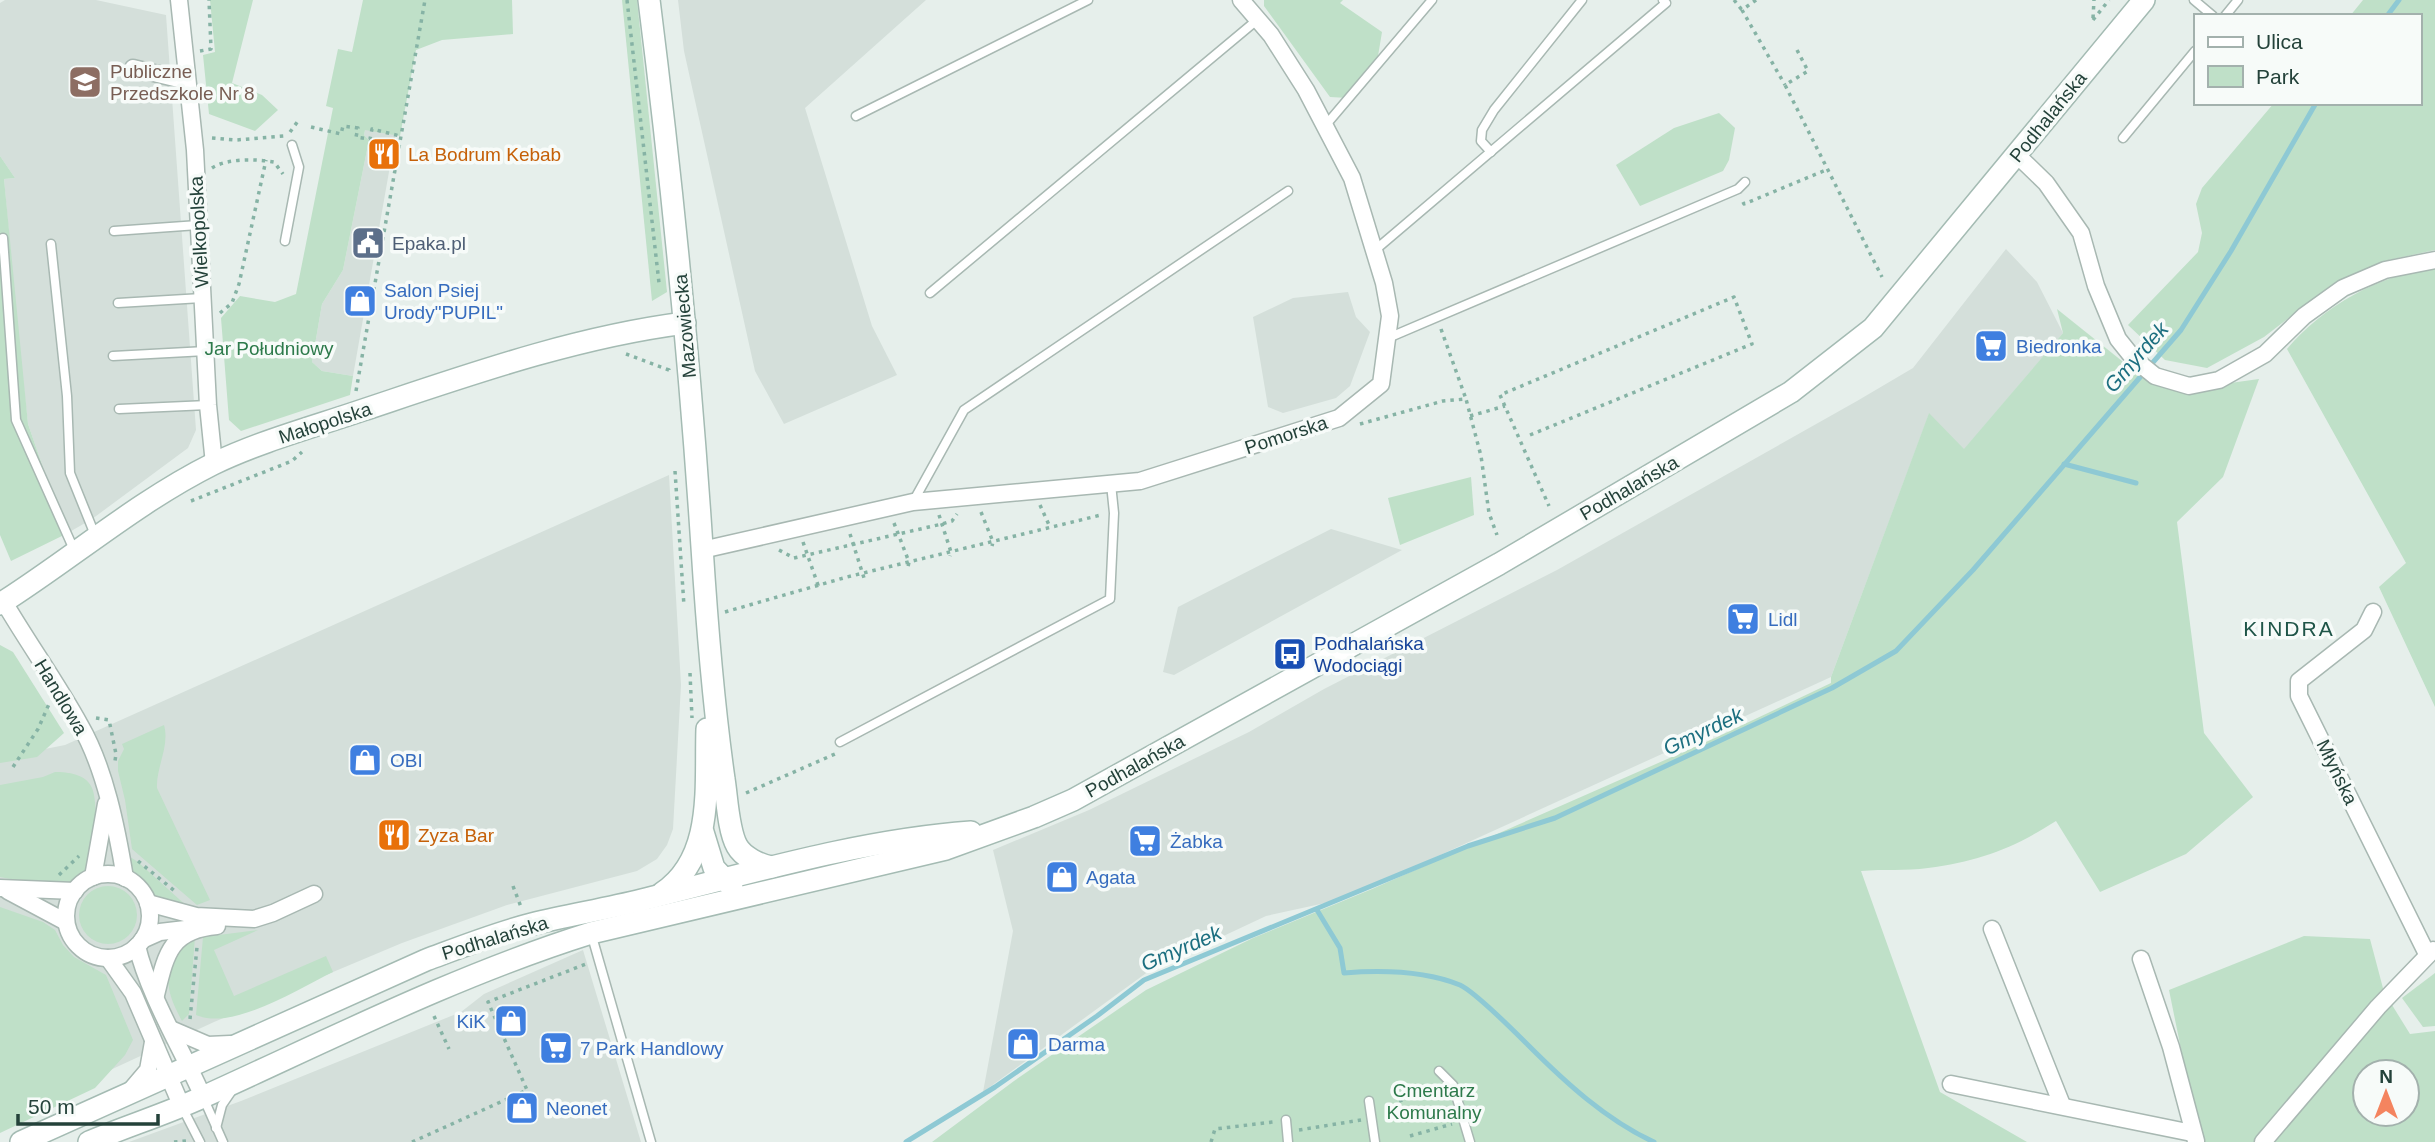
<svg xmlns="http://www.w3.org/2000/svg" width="2435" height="1142" font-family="Arial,sans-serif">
<rect width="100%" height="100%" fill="#e6efeb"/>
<g fill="#d4dfda">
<path d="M5 0H96L166 15 196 430 188 448 92 519 66 534 28 424 19 345 4 179 15 178 0 156V3Z"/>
<path d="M678 0H926L805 108 872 326 897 375 784 424 755 371 684 51Z"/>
<path d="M408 64 353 376 322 371 312 362 322 304 343 270 369 140 364 135 375 74Z"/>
<path d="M2006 249 2037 282 2063 333 1964 450 1929 414 1831 677 1383 881 1339 900 1266 916 1149 971 983 1092 1013 931 993 850 1089 810 1249 732 1324 689 1557 570 1857 401 1913 368Z"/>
<path d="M1348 292 1356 317 1370 332 1350 386 1336 398 1283 413 1268 407 1253 317 1293 298Z"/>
<path d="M669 475 681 685 673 829 667 845 657 859 637 871 507 905 402 943 214 1022 0 1121V758L65 745Z"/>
<path d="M1331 529 1402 550 1174 675 1163 672 1178 607Z"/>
<path d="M583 950 641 1142H129L241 1101 461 1012 484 994Z"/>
</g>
<g fill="#bfe0c8" fill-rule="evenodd">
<path d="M210 0H253L232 83 262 95 278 110 255 131 209 114 203 55 215 52Z"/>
<path d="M363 0H512L513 34 442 40 416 50 400 136 365 130 364 135 369 140 343 270 322 304 312 362 322 371 353 376 350 395 241 431 229 420 221 318 240 296 275 302 296 294 333 108 326 106 338 49 352 52Z"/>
<path d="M622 0H637L667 292 652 301Z"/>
<path d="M1264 0H1343L1340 3 1382 32 1377 62 1348 98 1330 97 1264 6Z"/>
<path d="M2363 0H2435V250L2384 261 2329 287 2264 337 2207 368 2165 360 2128 325 2198 252 2202 233 2196 204 2202 188 2274 103H2419V16H2350Z"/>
<path d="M1719 113 1735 128 1729 160 1723 171 1640 206 1616 165 1674 128Z"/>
<path d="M0 156 15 178 4 179 28 424 66 534 11 561 0 535Z"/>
<path d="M2435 268V707L2379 587 2406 563 2287 349C2322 307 2380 274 2435 268Z"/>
<path d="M2057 309 2132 369 2180 390 2259 379 2223 477 2177 522 2204 733 2253 797 2186 854 2100 892 2056 821C2012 849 1979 861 1928 868 1906 871 1883 869 1861 871L1940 1092 2027 1142H932L1014 1081 1146 990 1253 938 1372 889 1715 738 1831 683V677L1929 413 1964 449 2063 333Z"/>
<path d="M1471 477 1474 515 1400 545 1388 498Z"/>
<path d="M0 645 13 652 64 733 37 757 0 763Z"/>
<path d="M164 725C170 746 156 767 157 788L210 900 197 905 132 849 125 800 118 771V761L124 749 122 744Z"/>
<path d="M55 772C68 772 86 774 92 788 98 801 96 848 92 862 89 872 74 884 64 886 47 888 18 880 0 877V785L43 777Z"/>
<path d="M127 855 138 862 190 909 157 899 130 867Z"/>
<circle cx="108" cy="915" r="29"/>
<path d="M0 907 43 922 55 930 63 945 74 957 106 975 133 1040 125 1055 95 1088 0 1133Z"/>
<path d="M258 930 214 950 234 996 326 956 333 972C297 989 234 1031 196 1015L203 937Z"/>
<path d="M2304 936 2370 939 2384 992 2410 1034 2435 1031V1142H2203L2195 1118 2169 990ZM2365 1072H2407V1114H2365Z"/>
<path d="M195 937 189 1014 182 1021C162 985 162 964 195 937Z"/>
<path d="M2435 973V1026L2423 1027 2402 998Z"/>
</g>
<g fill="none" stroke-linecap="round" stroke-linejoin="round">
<g stroke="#8ec9d4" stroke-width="5">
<path d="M2387 16 2399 0"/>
<path d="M2064 464 2136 483"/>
<path d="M1317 910 1340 948 1344 973C1381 970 1425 971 1460 985 1475 992 1514 1031 1528 1045 1565 1082 1606 1120 1654 1142"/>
<path d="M906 1142 995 1087 1097 1016 1144 980 1468 846 1555 818 1832 688 1896 651 1973 570 2181 330 2231 251 2316 103"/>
</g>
<defs>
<g id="lane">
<path d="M2194 0 2213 16"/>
<path d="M2225 16 2238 0"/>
<path d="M856 116 1088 0"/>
<path d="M1325 126 1432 0"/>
<path d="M2123 138 2195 51"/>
<path d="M1491 152 1481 141 1482 130 1494 110 1582 0"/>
<path d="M114 231 198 225"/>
<path d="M3 238 16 420 75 552"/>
<path d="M285 241 299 167 292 145"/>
<path d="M51 244 67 396 70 473 95 535"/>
<path d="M1374 251 1660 8 1666 3 1663 0"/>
<path d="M930 293 1257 20"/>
<path d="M118 303 202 298"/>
<path d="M1388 338 1738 189 1745 182"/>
<path d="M113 356 206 351"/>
<path d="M119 409 208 405"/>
<path d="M913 502 964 410 1288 191"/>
<path d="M840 742 1110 599 1114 513 1111 484"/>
<path d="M591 933 651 1142"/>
<path d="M1439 1071 1453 1085 1470 1142"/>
<path d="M203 1097 223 1142"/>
<path d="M1369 1101 1375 1142"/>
<path d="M182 1107 200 1142"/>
<path d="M1286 1120 1288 1142"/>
<path d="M216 1128 222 1105 233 1089"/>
</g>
<g id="street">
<path d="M179 0 195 150 208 405 214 464"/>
<path d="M133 68 187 81"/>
<path d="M2017 155 2046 183 2081 233 2096 286 2118 339 2134 359 2155 376 2189 386 2219 380 2265 354 2304 316 2343 288 2385 270 2435 260"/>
<path d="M702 550 913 502 1140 481 1339 418 1381 384 1390 316 1384 283 1352 178 1306 90 1271 35 1241 0"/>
<path d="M4 602C28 643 57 683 80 725 105 768 117 829 125 878"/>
<path d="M2373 612 2364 630 2299 681V696L2427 954"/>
<circle cx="108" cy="916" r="42"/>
<path d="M93 877 106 804"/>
<path d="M0 888 75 891"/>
<path d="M8 891 66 922"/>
<path d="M148 903 196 916 254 919 273 913 314 894"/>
<path d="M1992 929 2062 1105"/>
<path d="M142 940 160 932 194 928"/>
<path d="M137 946C149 996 182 1049 203 1097"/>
<path d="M108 958 133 993 182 1107"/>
<path d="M2141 959 2171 1047 2196 1141"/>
<path d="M156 995C166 954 170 930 217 926"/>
<path d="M173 1030 208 1045 230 1044"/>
<path d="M1951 1084 2192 1133"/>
<path d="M131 1090 148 1070 153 1042"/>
<path d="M2263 1142 2378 1007 2433 950"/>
</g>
<g id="secondary">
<path d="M649 0C672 182 690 364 702 547 707 625 713 702 724 779 727 797 728 830 737 846 743 857 760 865 772 867"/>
<path d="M0 604C71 559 137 502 213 464 261 441 313 427 363 410 468 375 575 337 685 323"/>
<path d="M703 832 714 868 732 887"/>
<path d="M662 893C715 858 705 785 707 729"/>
<path d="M21 1142 426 960C461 947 496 933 532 924 569 915 606 909 642 900 750 873 860 840 971 832"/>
<path d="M89 1142C127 1126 166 1114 203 1097 331 1039 457 975 591 933L946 849 1034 817 1073 800 1499 564 1791 392 1873 328 2144 0"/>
</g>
</defs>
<use href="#lane" stroke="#a8b8b2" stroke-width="11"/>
<use href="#street" stroke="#a8b8b2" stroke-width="19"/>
<use href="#secondary" stroke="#a4bbb3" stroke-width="24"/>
<g stroke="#86b3a5" stroke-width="3.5" stroke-dasharray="3.5 5" stroke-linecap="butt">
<path d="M627 0 659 283"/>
<path d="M1734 0 1742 10"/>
<path d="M1756 0 1742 10 1785 85"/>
<path d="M2093 18 2094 0"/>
<path d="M2093 20 2109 0"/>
<path d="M1797 50 1808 71 1785 85 1882 277"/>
<path d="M200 51 211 49 209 0"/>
<path d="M311 127 341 134 343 126 358 128 356 137 370 139 372 129 400 136"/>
<path d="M290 132 298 121"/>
<path d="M212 138 236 140 284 136"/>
<path d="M212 168C227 158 257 159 274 162L283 174"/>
<path d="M1743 202 1744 204 1826 170"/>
<path d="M220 313 232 303 239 284 266 160"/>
<path d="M1441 329 1466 399"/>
<path d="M626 354 669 370V373"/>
<path d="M356 391 425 0"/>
<path d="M1470 416 1505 406"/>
<path d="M1360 424 1443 401 1466 399 1481 456 1489 513 1497 535"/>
<path d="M1530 435 1752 344 1734 297 1500 395 1549 506"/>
<path d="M675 471 684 606"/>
<path d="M191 501 292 461 302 452"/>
<path d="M1040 505 1050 527"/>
<path d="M981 512 993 542 992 546"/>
<path d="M939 515 951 552 950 556"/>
<path d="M894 523 909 562 908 567"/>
<path d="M850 534 864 578"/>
<path d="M803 542 818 585 817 590"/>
<path d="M779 550 794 558 942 524 952 521 957 514"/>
<path d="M725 612 847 577 1101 515"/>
<path d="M690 673 692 718"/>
<path d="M96 718 109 720 116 754 115 761"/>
<path d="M13 767 38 729 49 704"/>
<path d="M746 793 835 754"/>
<path d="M138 861 176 892"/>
<path d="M59 875 79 856"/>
<path d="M513 886 521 907"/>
<path d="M434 1016 449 1049"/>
<path d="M190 1019 197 947"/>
<path d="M1399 1101 1441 1088"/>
<path d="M1299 1130 1361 1120"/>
<path d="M1410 1136 1452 1124"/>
<path d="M174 1142 186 1141"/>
<path d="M412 1142 527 1090 488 1002 586 964"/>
<path d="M1211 1142 1215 1129 1273 1122"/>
</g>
<use href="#lane" stroke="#fff" stroke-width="8"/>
<use href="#street" stroke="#fff" stroke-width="16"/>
<use href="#secondary" stroke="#fff" stroke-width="21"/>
</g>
<defs>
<symbol id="school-square" viewBox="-11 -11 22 22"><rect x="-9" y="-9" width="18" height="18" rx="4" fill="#8d6e63" stroke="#f7fbf9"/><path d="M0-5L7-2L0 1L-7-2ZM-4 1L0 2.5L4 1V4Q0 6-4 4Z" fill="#fff"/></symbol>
<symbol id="restaurant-square" viewBox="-11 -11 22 22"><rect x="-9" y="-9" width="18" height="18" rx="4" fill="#e8710a" stroke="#f7fbf9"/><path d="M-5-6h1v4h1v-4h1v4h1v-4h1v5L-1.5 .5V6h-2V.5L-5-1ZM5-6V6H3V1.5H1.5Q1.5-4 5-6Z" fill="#fff"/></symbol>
<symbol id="civic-square" viewBox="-11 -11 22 22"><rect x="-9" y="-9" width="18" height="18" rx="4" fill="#5c6f8a" stroke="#f7fbf9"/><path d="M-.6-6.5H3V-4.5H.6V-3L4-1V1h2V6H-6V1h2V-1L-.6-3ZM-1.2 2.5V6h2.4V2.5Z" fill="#fff"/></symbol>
<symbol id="shop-square" viewBox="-11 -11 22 22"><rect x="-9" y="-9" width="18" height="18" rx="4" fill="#3f7fe0" stroke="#f7fbf9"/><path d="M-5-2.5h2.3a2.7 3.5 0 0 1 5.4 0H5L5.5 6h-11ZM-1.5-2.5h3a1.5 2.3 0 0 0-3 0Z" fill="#fff"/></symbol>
<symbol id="supermarket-square" viewBox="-11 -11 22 22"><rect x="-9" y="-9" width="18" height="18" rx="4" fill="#3f7fe0" stroke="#f7fbf9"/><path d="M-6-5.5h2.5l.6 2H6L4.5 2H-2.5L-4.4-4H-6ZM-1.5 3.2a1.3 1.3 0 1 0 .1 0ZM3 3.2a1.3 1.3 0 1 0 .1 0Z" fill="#fff"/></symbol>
<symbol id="bus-square" viewBox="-11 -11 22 22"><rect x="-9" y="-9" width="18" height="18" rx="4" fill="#1a4fb4" stroke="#f7fbf9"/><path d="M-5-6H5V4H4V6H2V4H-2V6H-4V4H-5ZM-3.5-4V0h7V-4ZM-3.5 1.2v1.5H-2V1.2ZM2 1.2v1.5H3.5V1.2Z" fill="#fff"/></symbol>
</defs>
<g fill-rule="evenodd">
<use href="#school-square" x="66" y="63" width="38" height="38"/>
<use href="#restaurant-square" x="365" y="135" width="38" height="38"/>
<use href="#civic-square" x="349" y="224" width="38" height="38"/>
<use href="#shop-square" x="341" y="282" width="38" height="38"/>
<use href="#supermarket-square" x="1972" y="327" width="38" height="38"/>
<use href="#supermarket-square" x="1724" y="600" width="38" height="38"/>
<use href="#bus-square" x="1271" y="635" width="38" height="38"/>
<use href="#shop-square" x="346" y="741" width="38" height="38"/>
<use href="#restaurant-square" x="375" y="816" width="38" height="38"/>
<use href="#supermarket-square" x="1126" y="822" width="38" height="38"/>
<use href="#shop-square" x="1043" y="858" width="38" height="38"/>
<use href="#shop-square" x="492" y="1002" width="38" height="38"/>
<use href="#shop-square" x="1004" y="1025" width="38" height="38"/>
<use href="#supermarket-square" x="537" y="1029" width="38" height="38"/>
<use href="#shop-square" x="503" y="1089" width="38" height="38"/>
</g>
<g text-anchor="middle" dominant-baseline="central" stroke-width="7" stroke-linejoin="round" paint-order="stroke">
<g font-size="19" fill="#785e54" stroke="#f7fbf9" text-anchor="start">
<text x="110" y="71">Publiczne<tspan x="110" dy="22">Przedszkole Nr 8</tspan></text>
</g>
<g font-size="19" fill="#24423a" stroke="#f7fbf9">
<text transform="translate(2048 117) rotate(-51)">Podhalańska</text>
<text transform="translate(199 232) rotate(-93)">Wielkopolska</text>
<text transform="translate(685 326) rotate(-95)">Mazowiecka</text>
<text transform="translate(325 423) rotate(-18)">Małopolska</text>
<text transform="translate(1286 435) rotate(-18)">Pomorska</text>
<text transform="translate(1629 488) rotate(-30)">Podhalańska</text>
<text transform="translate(61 697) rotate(59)">Handlowa</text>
<text transform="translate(1135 766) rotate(-29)">Podhalańska</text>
<text transform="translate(2337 772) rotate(64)">Młyńska</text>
<text transform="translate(495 938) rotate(-17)">Podhalańska</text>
</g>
<g font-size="19" fill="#c56008" stroke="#f7fbf9" text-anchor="start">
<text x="408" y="154">La Bodrum Kebab</text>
<text x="418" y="835">Zyza Bar</text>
</g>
<g font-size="19" fill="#4e5e75" stroke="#f7fbf9" text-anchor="start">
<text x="392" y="243">Epaka.pl</text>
</g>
<g font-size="19" fill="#366cbe" stroke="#f7fbf9" text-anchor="start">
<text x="384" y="290">Salon Psiej<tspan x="384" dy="22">Urody"PUPIL"</tspan></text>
<text x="2016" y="346">Biedronka</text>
<text x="1768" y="619">Lidl</text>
<text x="390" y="760">OBI</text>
<text x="1170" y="841">Żabka</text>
<text x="1086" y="877">Agata</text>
<text x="486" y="1021" text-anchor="end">KiK</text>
<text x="1048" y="1044">Darma</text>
<text x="580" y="1048">7 Park Handlowy</text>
<text x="546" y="1108">Neonet</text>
</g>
<g font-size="19" fill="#2d7a4b" stroke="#f7fbf9">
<text x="269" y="348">Jar Południowy</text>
<text x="1434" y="1090">Cmentarz<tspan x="1434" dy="22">Komunalny</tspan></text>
</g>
<g font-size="19" fill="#164399" stroke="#f7fbf9" text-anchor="start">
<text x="1314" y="643">Podhalańska<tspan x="1314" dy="22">Wodociągi</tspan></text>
</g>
<g font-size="21" font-style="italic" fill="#1c6f80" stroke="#f7fbf9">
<text transform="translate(2136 357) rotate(-49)">Gmyrdek</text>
<text transform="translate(1703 731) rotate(-25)">Gmyrdek</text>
<text transform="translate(1181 948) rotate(-23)">Gmyrdek</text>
</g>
<g font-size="21" letter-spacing="2" fill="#1f5548" stroke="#f7fbf9">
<text x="2289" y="628">KINDRA</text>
</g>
</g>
<rect x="2194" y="14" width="228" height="91" fill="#f7fbf9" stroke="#a3b1ad" stroke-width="2"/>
<rect x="2208" y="37" width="35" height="10" fill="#ffffff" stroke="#a3b1ad" stroke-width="2"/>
<text x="2256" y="49" font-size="21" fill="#24423a">Ulica</text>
<rect x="2208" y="66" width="35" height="21" fill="#bfe0c8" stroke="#a3b1ad" stroke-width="2"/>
<text x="2256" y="84" font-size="21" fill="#24423a">Park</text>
<g transform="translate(2386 1093)"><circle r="33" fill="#f7fbf9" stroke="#a3b1ad" stroke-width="2"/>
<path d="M0-5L12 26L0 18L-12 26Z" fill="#f4845f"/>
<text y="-10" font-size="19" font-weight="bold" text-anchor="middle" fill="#24423a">N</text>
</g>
<path d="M18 1114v10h140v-10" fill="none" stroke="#24423a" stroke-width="3.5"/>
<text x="28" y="1114" font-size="21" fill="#24423a" stroke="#f7fbf9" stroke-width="5" paint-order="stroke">50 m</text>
</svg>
